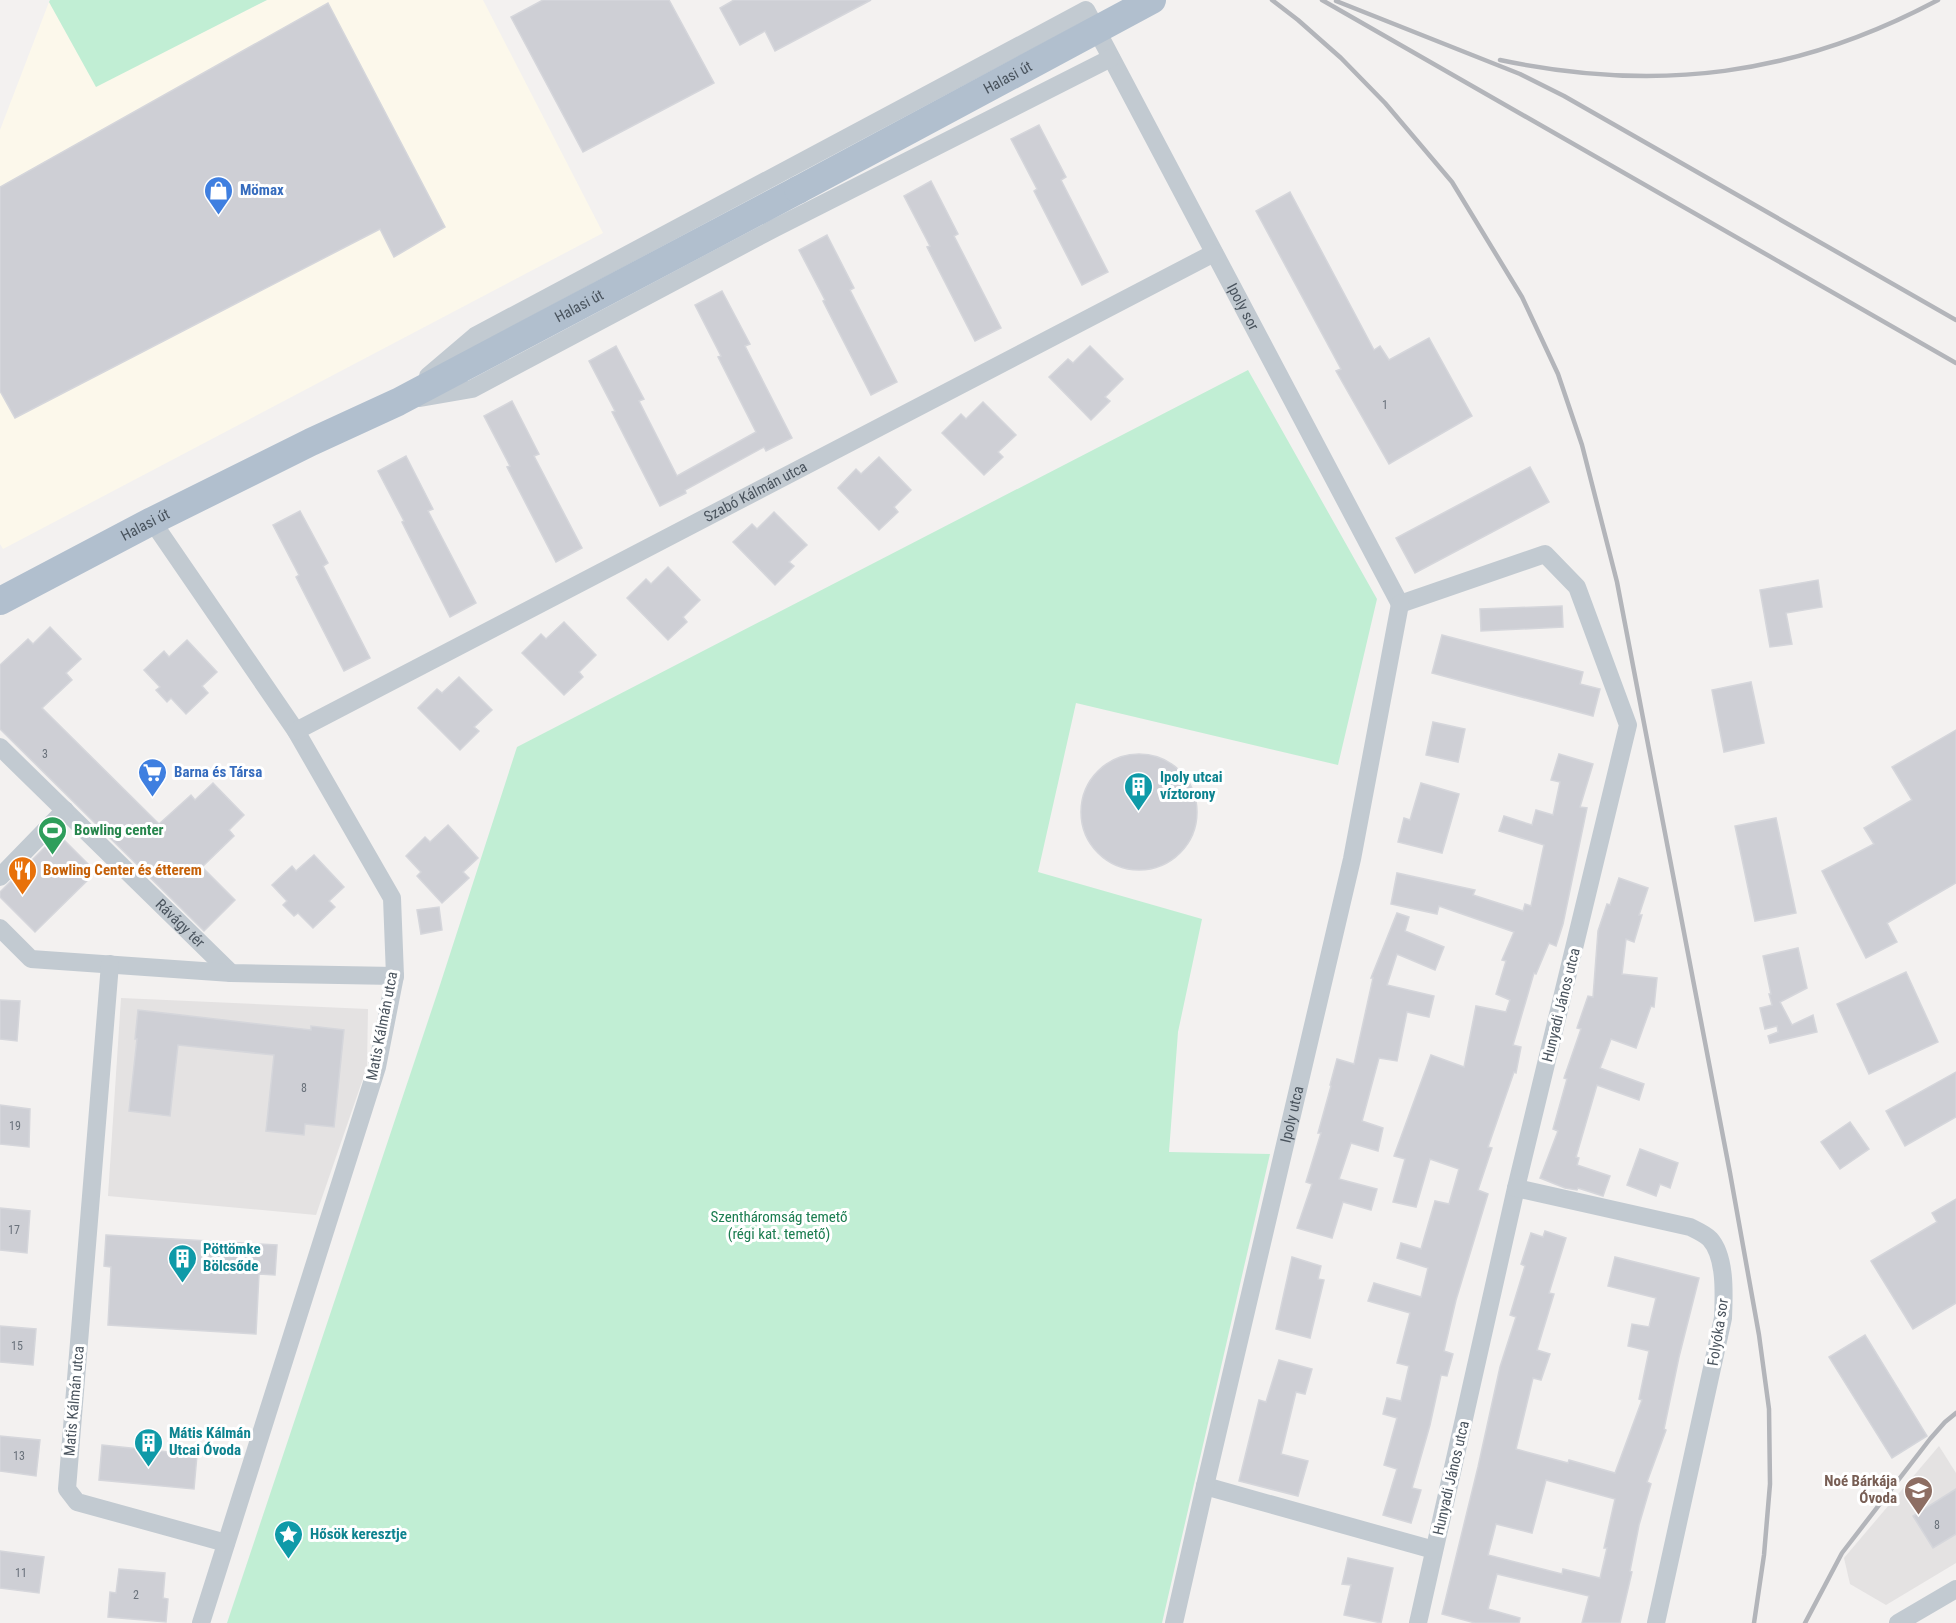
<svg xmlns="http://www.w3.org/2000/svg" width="1956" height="1623" font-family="'Roboto Condensed',sans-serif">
<rect width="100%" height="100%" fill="#f3f1f0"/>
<path fill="#fcf8eb" d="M267 0H483L603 233 3 549 0 544V130L49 2 96 86Z"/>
<g fill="#e4e2e2">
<path d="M121 998 368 1009 367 1067 316 1215 108 1196Z"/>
<path d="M1939 1446 1956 1473V1563L1886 1605 1850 1584 1844 1558Z"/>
</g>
<g fill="#c1eed4">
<path d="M50 0H267L96 87 49 2Z"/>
<path d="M1248 370 1377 599 1338 765 1076 703 1038 872 1202 919 1178 1032 1169 1152 1270 1154 1162 1623H227L439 988 517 747Z"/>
</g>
<g fill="#cecfd5" stroke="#d5d6db" stroke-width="1.5" fill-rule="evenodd">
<path d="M543 0H669L714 83 583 152 511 17Z"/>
<path d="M734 0H871L775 51 765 31 740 45 720 8Z"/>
<path d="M328 3 445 227 394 257 380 229 15 418 0 391V187Z"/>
<path d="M1039 125 1066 177 1061 180 1108 272 1082 285 1034 191 1037 189 1011 139Z"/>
<path d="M931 181 958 234 954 236 1001 328 975 341 927 247 930 246 904 196Z"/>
<path d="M1290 192 1374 350 1380 346 1389 360 1429 338 1472 416 1389 464 1336 371 1341 369 1256 211Z"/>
<path d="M827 235 854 288 850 290 897 382 871 395 823 301 825 300 799 250Z"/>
<path d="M722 291 750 344 745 346 792 438 766 451 764 447 685 490 686 493 660 506 612 412 615 411 589 361 616 346 644 399 639 401 677 476 756 432 718 357 721 356 695 305Z"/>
<path d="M1090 346 1123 379 1105 397 1110 401 1091 420 1049 377 1068 359 1073 363Z"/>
<path d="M512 401 539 454 534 456 582 548 556 562 507 467 510 466 484 416Z"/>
<path d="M983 402 1016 435 998 452 1003 457 984 475 942 433 961 414 966 419Z"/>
<path d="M406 456 433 509 428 511 476 603 450 617 402 522 404 521 378 471Z"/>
<path d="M879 457 911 490 894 507 898 512 879 530 838 488 856 469 861 474Z"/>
<path d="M1530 467 1549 502 1415 573 1396 538Z"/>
<path d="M300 511 328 563 323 566 370 658 344 671 296 577 299 575 273 525Z"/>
<path d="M774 512 807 545 789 562 794 566 775 585 733 542 752 524 757 529Z"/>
<path d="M668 567 700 600 683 617 687 622 668 640 627 598 646 579 651 584Z"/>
<path d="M1818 580 1822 607 1786 613 1792 644 1770 647 1760 590Z"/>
<path d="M1562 606 1563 627 1481 631 1480 609Z"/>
<path d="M564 622 596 655 579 672 583 677 564 695 522 653 541 634 546 639Z"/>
<path d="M50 627 81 659 66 673 72 680 42 708 159 824 191 795 195 800 213 783 244 815 229 830 234 836 202 867 235 900 204 931 0 729V665L28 639 33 644Z"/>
<path d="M1442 635 1583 672 1580 684 1600 689 1593 716 1432 673Z"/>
<path d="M187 640 217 672 202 686 208 693 186 714 171 698 167 702 156 690 160 687 144 670 164 651 169 657Z"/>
<path d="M459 677 492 710 474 727 479 731 460 750 418 708 437 689 442 693Z"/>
<path d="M1751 682 1764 743 1724 752 1712 690Z"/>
<path d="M1433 722 1465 729 1458 762 1426 755Z"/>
<path d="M1956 730V883L1887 923 1897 942 1866 958 1822 871 1874 844 1864 828 1912 800 1892 767Z"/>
<path d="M1559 754 1593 764 1580 807 1587 808 1563 924 1556 946 1549 943 1536 974 1534 973 1513 1045 1521 1047 1516 1073 1514 1072 1488 1147 1492 1148 1478 1190 1488 1194 1456 1300 1444 1351 1453 1354 1447 1376 1441 1375 1430 1425 1412 1488 1421 1490 1411 1523 1383 1515 1397 1469 1384 1465 1397 1418 1383 1414 1387 1398 1401 1401 1409 1366 1397 1363 1410 1313 1368 1301 1374 1283 1421 1297 1428 1268 1397 1258 1401 1243 1421 1249 1435 1201 1449 1204 1459 1169 1430 1159 1416 1207 1393 1202 1405 1159 1394 1156 1431 1055 1464 1067 1476 1006 1506 1012 1510 1000 1496 994 1506 961 1502 960 1514 932 1439 906 1437 914 1391 904 1397 873 1475 890 1473 895 1523 911 1525 904 1531 906 1544 845 1499 831 1504 816 1532 825 1536 810 1553 815 1560 782 1551 780Z"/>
<circle cx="1139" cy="812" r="58"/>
<path d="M1421 783 1459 794 1442 853 1398 842 1404 818 1410 820Z"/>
<path d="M1776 818 1796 913 1755 921 1735 826Z"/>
<path d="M448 825 478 858 463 872 469 878 442 903 417 876 421 872 406 856 425 837 430 842Z"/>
<path d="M58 834 96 872 35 932 0 897V892Z"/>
<path d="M314 855 344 887 329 901 335 907 313 928 298 913 294 916 283 905 287 901 272 885 292 866 296 871Z"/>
<path d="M1619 878 1648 888 1639 915H1642L1634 942 1626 939 1622 974 1657 978 1654 1007 1651 1006 1636 1048 1611 1039 1600 1068 1644 1084 1639 1100 1597 1085 1576 1157 1579 1158 1577 1165 1610 1176 1603 1196 1578 1188 1577 1190 1565 1188 1540 1178 1558 1131 1553 1129 1567 1079 1564 1078 1581 1029 1577 1028 1588 996 1593 997 1598 931 1607 904 1610 905Z"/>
<path d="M439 907 442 930 421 934 417 910Z"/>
<path d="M1397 913 1409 917 1405 931 1444 947 1435 970 1397 954 1387 985 1434 996 1429 1017 1407 1012 1397 1061 1379 1058 1362 1121 1383 1128 1378 1151 1351 1143 1339 1179 1377 1189 1371 1210 1343 1202 1332 1238 1297 1228 1312 1184 1306 1182 1321 1133H1318L1331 1086 1330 1085 1337 1059 1354 1064 1373 978H1371Z"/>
<path d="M1798 948 1807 988 1780 1002 1792 1025 1813 1015 1817 1032 1770 1043 1768 1036 1778 1032 1777 1026 1765 1029 1760 1008 1772 1005 1769 994H1771L1763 956Z"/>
<path d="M1906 972 1938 1042 1869 1074 1837 1004Z"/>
<path d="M0 1000 20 1001 17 1041 0 1039Z"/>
<path d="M138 1010 311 1030V1026L344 1030 334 1127 305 1124 304 1135 266 1131 274 1055 178 1045 170 1116 129 1111 137 1039H135Z"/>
<path d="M1956 1072V1117L1905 1146 1886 1111Z"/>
<path d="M0 1105 30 1109 29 1147 0 1144Z"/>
<path d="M1850 1122 1869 1149 1840 1169 1821 1142Z"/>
<path d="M1640 1149 1678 1163 1670 1188 1660 1184 1656 1196 1627 1185Z"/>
<path d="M1956 1199V1303L1913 1329 1871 1261 1937 1222 1932 1213Z"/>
<path d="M0 1208 30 1211 27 1253 0 1250Z"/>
<path d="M1545 1231 1566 1238 1549 1293 1554 1294 1537 1350 1550 1354 1541 1380 1533 1378 1516 1449 1568 1463 1569 1460 1615 1473 1642 1400 1639 1399 1649 1351 1628 1346 1632 1324 1649 1327 1656 1298 1608 1286 1615 1257 1699 1278 1679 1357 1664 1429 1666 1430 1647 1482 1651 1484 1639 1525 1630 1571 1632 1572 1620 1623H1582L1589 1596 1497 1574 1488 1609 1520 1618 1519 1623H1475L1442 1614 1478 1467 1500 1367 1516 1317 1510 1315 1525 1266 1521 1264 1531 1233 1543 1237ZM1546 1480 1615 1499 1604 1548H1607L1600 1578 1563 1569 1562 1574 1488 1555 1496 1524 1532 1533Z"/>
<path d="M106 1235 277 1245 275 1275 259 1274 256 1334 108 1325 111 1267 104 1266Z"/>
<path d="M1292 1257 1321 1266 1318 1279 1324 1280 1310 1338 1276 1329Z"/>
<path d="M0 1326 36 1329 33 1365 0 1362Z"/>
<path d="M1865 1335 1927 1436 1892 1458 1829 1357Z"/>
<path d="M1279 1360 1312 1369 1305 1394 1296 1392 1281 1454 1308 1461 1298 1496 1239 1481 1259 1400 1266 1402Z"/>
<path d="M0 1436 40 1440 36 1476 0 1471Z"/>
<path d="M102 1445 197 1455 194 1489 99 1480Z"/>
<path d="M1956 1489V1534L1933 1548 1913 1516Z"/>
<path d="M0 1551 44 1557 39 1593 0 1588Z"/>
<path d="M1348 1558 1393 1568 1381 1623 1344 1615 1351 1585 1342 1584Z"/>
<path d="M119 1569 165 1573 163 1598 168 1599 166 1622 108 1617 110 1592 116 1593Z"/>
</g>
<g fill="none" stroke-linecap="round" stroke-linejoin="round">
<g stroke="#c2cad1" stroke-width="18">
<path id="s1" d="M428 376 475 336 1086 10 1400 604"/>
<path d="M420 398 472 389 775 228 1111 58"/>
<path d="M152 521 296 731 392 898 395 976 377 1067 201 1623"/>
<path d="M1400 604 1545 554 1577 587 1628 725 1516 1188 1418 1623"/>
<path id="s2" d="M296 731 1214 253"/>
<path id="s3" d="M0 747 231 973"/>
<path d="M0 877 65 810"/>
<path d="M0 928 31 959 231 973 395 976"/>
<path d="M110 964 67 1489 77 1502 226 1543"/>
<path d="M1516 1188 1690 1227C1696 1230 1705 1234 1710 1239 1726 1257 1724 1295 1723 1318L1656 1623"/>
<path d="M1205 1486 1434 1550"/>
<path id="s4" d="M1174 1623 1205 1486 1352 859 1400 604"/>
<path d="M1898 1623 1956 1589"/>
</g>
<path stroke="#b1bfce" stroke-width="28" id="s5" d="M0 601 152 521 311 442 398 402 798 190"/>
<g stroke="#b3b5ba" stroke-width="4.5">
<path d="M1272 0 1298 20 1341 58 1385 103 1452 182 1522 297 1558 374 1582 445 1617 582 1730 1173 1759 1335 1769 1409 1770 1484 1764 1555 1754 1623"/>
<path d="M1322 0 1956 363"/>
<path d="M1336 1 1520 74 1564 96 1956 320"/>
<path d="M1500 60C1657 93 1796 76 1938 0"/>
<path d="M1805 1623 1842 1553 1930 1439 1945 1422 1956 1413"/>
</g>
<path stroke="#b1bfce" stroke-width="28" id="s6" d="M798 190 1152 0"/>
</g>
<defs>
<symbol id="shop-pin" viewBox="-11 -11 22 30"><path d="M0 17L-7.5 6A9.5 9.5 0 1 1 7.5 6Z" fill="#3f7fe0" stroke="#fff"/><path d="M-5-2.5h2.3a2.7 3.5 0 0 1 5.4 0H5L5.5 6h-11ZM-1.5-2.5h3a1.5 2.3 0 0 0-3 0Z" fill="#fff"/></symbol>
<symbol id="supermarket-pin" viewBox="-11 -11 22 30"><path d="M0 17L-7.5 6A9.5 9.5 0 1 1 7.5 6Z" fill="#3f7fe0" stroke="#fff"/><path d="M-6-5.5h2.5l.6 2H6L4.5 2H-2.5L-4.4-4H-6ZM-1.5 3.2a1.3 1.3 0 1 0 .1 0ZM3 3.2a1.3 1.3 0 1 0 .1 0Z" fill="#fff"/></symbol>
<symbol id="building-pin" viewBox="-11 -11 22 30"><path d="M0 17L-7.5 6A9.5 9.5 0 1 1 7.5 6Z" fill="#0f9aa8" stroke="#fff"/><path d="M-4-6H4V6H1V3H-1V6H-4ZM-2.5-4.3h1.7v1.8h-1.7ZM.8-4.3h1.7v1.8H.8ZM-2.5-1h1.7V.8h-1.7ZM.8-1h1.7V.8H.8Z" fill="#fff"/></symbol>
<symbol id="stadium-pin" viewBox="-11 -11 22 30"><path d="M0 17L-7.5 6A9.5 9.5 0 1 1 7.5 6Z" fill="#2e9e5b" stroke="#fff"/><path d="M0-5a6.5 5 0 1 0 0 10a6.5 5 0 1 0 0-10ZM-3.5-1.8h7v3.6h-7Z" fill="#fff"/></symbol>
<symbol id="restaurant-pin" viewBox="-11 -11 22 30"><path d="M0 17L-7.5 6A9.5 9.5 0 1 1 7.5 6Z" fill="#e8710a" stroke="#fff"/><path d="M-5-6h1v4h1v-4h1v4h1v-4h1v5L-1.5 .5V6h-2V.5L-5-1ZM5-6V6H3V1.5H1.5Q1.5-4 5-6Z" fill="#fff"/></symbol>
<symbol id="school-pin" viewBox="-11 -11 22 30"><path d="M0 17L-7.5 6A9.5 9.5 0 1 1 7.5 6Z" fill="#8d6e63" stroke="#fff"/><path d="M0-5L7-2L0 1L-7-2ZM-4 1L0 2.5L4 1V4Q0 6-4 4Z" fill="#fff"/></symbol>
<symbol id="sight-pin" viewBox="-11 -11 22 30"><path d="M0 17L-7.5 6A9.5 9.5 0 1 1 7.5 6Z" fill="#0f9aa8" stroke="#fff"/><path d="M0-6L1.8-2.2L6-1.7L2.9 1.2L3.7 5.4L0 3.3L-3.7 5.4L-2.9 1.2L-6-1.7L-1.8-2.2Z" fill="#fff"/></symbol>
</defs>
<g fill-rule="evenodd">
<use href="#shop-pin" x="202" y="174" width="33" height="45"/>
<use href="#supermarket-pin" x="136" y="756" width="33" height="45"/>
<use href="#building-pin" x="1122" y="770" width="33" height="45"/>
<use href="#stadium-pin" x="36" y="814" width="33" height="45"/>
<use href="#restaurant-pin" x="6" y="854" width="33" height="45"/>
<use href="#building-pin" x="166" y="1242" width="33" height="45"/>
<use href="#building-pin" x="132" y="1426" width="33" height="45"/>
<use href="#school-pin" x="1902" y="1474" width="33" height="45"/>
<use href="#sight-pin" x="272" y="1518" width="33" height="45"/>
</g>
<g text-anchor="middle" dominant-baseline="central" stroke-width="6" stroke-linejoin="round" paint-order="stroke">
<g font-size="12" fill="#6a727b">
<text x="1385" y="405">1</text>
<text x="45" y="754">3</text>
<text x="304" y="1088">8</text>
<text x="15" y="1126">19</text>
<text x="14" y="1230">17</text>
<text x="17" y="1346">15</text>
<text x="19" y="1456">13</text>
<text x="1937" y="1525">8</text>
<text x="21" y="1573">11</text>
<text x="136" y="1595">2</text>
</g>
<g font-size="15" fill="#49535d" stroke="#fff">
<text stroke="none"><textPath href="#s6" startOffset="238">Halasi út</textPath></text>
<text stroke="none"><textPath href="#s5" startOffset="650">Halasi út</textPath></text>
<text stroke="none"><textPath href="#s1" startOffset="1090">Ipoly sor</textPath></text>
<text stroke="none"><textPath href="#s2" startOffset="518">Szabó Kálmán utca</textPath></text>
<text stroke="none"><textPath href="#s5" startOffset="164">Halasi út</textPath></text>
<text stroke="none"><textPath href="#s3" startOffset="252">Rávágy tér</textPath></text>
<text transform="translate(1561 1005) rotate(-76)">Hunyadi János utca</text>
<text transform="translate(382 1026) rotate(-79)">Matis Kálmán utca</text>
<text stroke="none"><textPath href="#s4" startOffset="522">Ipoly utca</textPath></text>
<text transform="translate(1718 1332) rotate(-81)">Folyóka sor</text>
<text transform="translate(74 1401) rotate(-85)">Matis Kálmán utca</text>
<text transform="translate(1451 1478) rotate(-77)">Hunyadi János utca</text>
</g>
<g font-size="15" font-weight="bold" fill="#366cbe" stroke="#fff" text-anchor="start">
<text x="240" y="190">Mömax</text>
<text x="174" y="772">Barna és Társa</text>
</g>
<g font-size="15" font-weight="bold" fill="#0d838f" stroke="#fff" text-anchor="start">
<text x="1160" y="777">Ipoly utcai<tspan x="1160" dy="17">víztorony</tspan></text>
<text x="203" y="1249">Pöttömke<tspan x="203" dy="17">Bölcsőde</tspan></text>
<text x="169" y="1433">Mátis Kálmán<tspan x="169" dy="17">Utcai Óvoda</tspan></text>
<text x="310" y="1534">Hősök keresztje</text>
</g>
<g font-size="15" font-weight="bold" fill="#27864d" stroke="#fff" text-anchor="start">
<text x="74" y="830">Bowling center</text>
</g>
<g font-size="15" font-weight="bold" fill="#c56008" stroke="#fff" text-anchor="start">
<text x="43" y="870">Bowling Center és étterem</text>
</g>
<g font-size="15" fill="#1b7d50" stroke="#fff">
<text x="779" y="1217">Szentháromság temető<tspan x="779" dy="17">(régi kat. temető)</tspan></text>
</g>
<g font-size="15" font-weight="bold" fill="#785e54" stroke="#fff" text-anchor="end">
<text x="1897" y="1481">Noé Bárkája<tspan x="1897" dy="17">Óvoda</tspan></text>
</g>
</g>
</svg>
